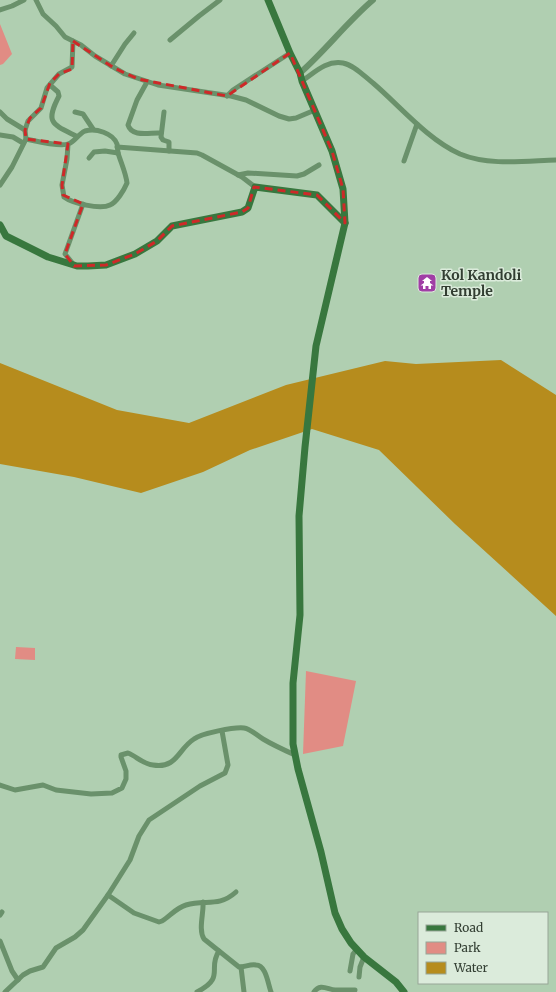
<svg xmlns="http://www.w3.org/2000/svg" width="556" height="992" font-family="Merriweather,serif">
<rect width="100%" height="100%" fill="#b0cfb1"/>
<g fill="#e18c84">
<path d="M0 24 12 54 3 64 0 65Z"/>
<path d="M16 647 35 648V660L15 659Z"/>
<path d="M306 671 356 681 343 746 303 754Z"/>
</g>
<path fill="#b68c1d" d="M501 360 556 395V616L455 524 379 450 312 429 250 450 203 472 141 493 74 477 0 464V363L117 410 189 423 286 385 385 361 416 364Z"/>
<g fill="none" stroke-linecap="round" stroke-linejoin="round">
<g stroke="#6a916b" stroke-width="5">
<path d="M36 0 43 14 56 26 65 37 81 45 95 56 125 74 158 85 231 96 246 100 279 116 289 119 296 118 315 110"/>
<path d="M0 10 12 6 24 0"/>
<path d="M170 40 199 16 220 0"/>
<path d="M111 66 125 44 134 33"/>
<path d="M302 81C314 73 326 60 343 63 354 65 364 76 373 83 400 106 427 139 460 154 489 166 525 161 556 160"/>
<path d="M147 82 137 100 128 125C132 138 151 132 161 133"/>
<path d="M50 85 58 92 59 96C45 123 52 124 76 136"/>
<path d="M227 96 233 90 290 53"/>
<path d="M0 112 7 119 25 130"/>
<path d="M75 112 83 114 93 129"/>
<path d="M164 112 161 137 163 140 169 142V151"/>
<path d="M0 135 13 137 23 143"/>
<path d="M26 139C36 141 59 147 68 144 74 143 78 134 85 131 96 128 113 133 117 144 118 148 117 152 119 156 122 165 126 174 127 183 124 190 117 202 110 205 100 210 72 203 64 197L62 185 67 159 68 144"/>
<path d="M117 147 197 153 202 155 242 177 255 187"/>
<path d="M89 158 94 152 105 151 118 153"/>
<path d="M404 161 417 124"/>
<path d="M238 175 248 173 297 176 304 174 319 165"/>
<path d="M0 185 12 167 26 139 25 130 28 121 41 108 47 88 59 74 72 67 73 41"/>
<path d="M74 265 65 254 83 204"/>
<path d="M0 785 15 790 43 785 56 790 91 794 112 793 122 788 126 779V771L121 757V755L128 753C136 756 143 764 153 765 177 769 178 749 194 739 202 733 234 727 244 728 251 729 256 735 263 739 273 745 284 750 295 755"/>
<path d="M108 895 134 913 159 922 162 921C170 916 176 908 186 905 206 899 218 908 236 892"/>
<path d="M203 902C204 913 198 929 204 939L239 967C245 967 250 964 256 965 266 965 268 984 271 992"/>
<path d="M0 915 2 912"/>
<path d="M0 941 12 971 18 980"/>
<path d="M241 967 244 992"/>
<path d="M350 971 353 954 357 949"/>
<path d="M359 977 360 967 364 957"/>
<path d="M5 992 23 975 30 971 43 967 56 948 75 937 83 930 108 895 130 860 139 836 149 820 200 786 225 773 228 765 222 731"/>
<path d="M197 992C226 977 207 969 219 951"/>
<path d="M314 992C320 983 327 989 335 990 341 990 348 990 355 990"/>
</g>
<path stroke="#6a916b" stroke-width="6" d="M300 73C326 50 347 22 373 0"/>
<g stroke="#38773e" stroke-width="7">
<path d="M268 0 290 53 300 73 302 81 332 151 343 189 345 223 316 346 305 447 299 516 300 615 293 683V744L298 769 321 852 335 913 342 929 351 943 364 957 396 982 404 992"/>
<path d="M0 225 6 236 48 257 77 266H88L106 265 135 254 157 241 172 226 242 212 248 208 255 187 317 195 345 223"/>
</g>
</g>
<path fill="none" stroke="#ce2928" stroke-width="3" stroke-dasharray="8 5" stroke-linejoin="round" d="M73 41 114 68 138 79 227 96 290 53 332 151 343 189 345 223 317 195 254 187 248 208 242 212 172 226 157 241 135 254 106 265 74 266 65 254 83 204 63 195 62 185 68 144 26 139 25 130 30 118 41 108 50 83 59 74 72 69Z"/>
<defs>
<symbol id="temple-square" viewBox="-11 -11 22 22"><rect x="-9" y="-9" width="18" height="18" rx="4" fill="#a03ea5" stroke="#dbebdb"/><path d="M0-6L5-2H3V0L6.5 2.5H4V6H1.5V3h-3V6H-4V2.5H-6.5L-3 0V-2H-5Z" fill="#fff"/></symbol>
</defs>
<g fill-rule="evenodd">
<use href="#temple-square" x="416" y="272" width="22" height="22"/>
</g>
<g text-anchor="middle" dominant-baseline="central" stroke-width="3" stroke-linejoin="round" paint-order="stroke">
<g font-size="14" font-weight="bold" fill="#323e32" stroke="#dbebdb" text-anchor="start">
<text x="441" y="275">Kol Kandoli<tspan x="441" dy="16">Temple</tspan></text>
</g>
</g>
<rect x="418" y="912" width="130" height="72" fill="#dbebdb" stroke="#97a697"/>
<rect x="426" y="925" width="20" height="6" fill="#38773e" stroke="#97a697"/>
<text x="454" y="932" font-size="12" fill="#323e32">Road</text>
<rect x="426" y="942" width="20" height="12" fill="#e18c84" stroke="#97a697"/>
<text x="454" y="952" font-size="12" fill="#323e32">Park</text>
<rect x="426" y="962" width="20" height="12" fill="#b68c1d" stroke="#97a697"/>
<text x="454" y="972" font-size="12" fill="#323e32">Water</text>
</svg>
